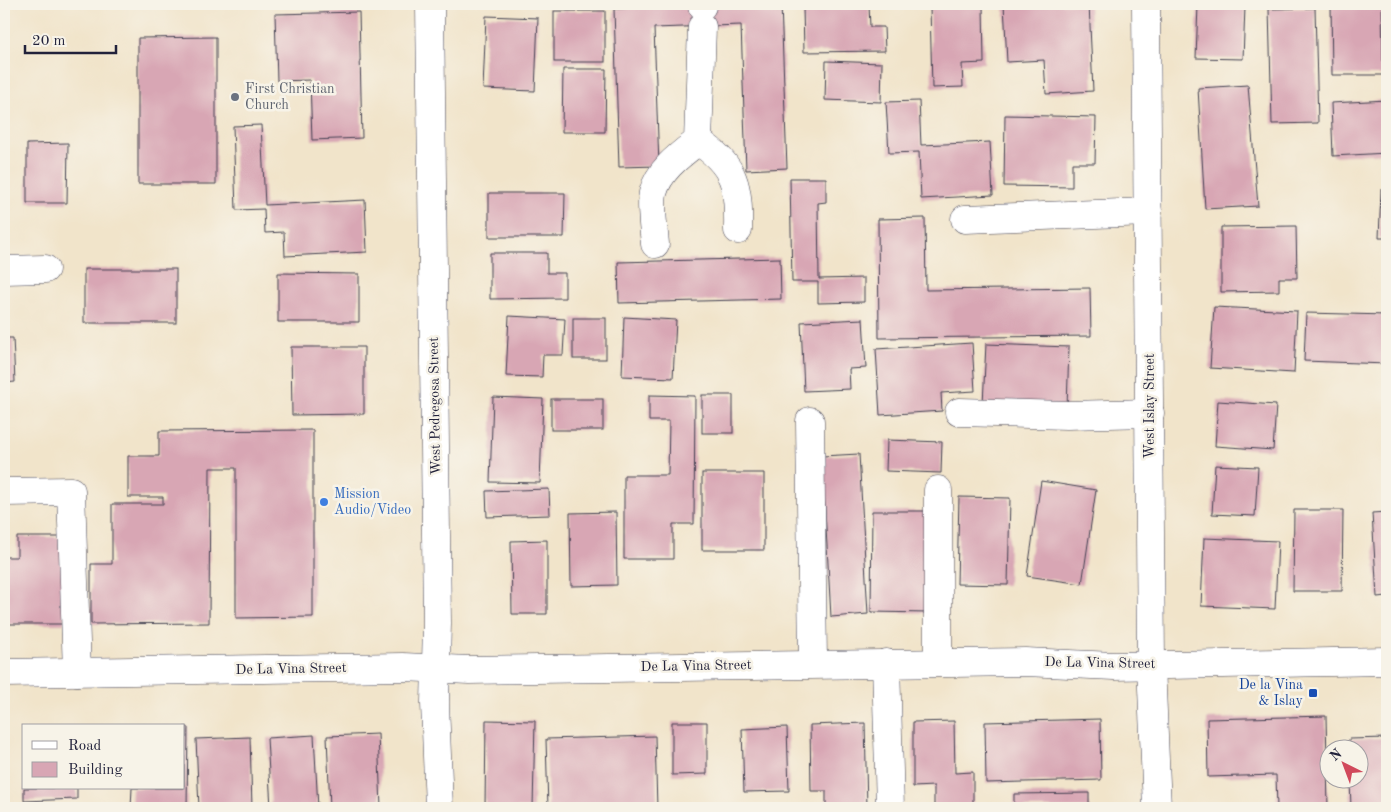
<svg xmlns="http://www.w3.org/2000/svg" width="1391" height="812" font-family="'Old Standard TT',serif">
<rect width="100%" height="100%" fill="#f7f3e8"/>
<filter id="ink" filterUnits="userSpaceOnUse"><feTurbulence type="fractalNoise" baseFrequency=".02" numOctaves="2"/><feDisplacementMap in="SourceGraphic" scale="10" xChannelSelector="R" yChannelSelector="G"/><feConvolveMatrix kernelMatrix="1 2 1 2 8 2 1 2 1" color-interpolation-filters="sRGB"/></filter>
<filter id="wash" filterUnits="userSpaceOnUse"><feTurbulence type="fractalNoise" baseFrequency=".0096" numOctaves="4" result="noise"/><feDisplacementMap in="SourceGraphic" scale="20" xChannelSelector="R" yChannelSelector="G"/><feGaussianBlur stdDeviation="1.12" result="paint"/><feColorMatrix in="noise" values="0 0 0 0 0 0 0 0 0 0 0 0 0 0 0 0 0 1.4 0 .05"/><feComposite in="paint" operator="in"/></filter>
<g filter="url(#wash)">
<rect width="100%" height="100%" fill="#f1e4ca"/>
<g id="blocks">
<g fill="#d8a6b4">
<path d="M754 4H781L787 168 746 170 741 25 654 28 659 166 619 167 614 9Z"/>
<path d="M1004 4H1089L1093 91 1046 94 1044 60 1007 62Z"/>
<path d="M1331 4H1382L1383 75H1332Z"/>
<path d="M869 5 870 27H884L885 51 804 52 803 7Z"/>
<path d="M983 5 984 63 962 64 963 87 932 88 930 7Z"/>
<path d="M1198 5 1245 7 1243 59 1196 58Z"/>
<path d="M1315 8 1318 123 1272 124 1269 9Z"/>
<rect x="554" y="11" width="51" height="51"/>
<path d="M359 12 362 138 312 140 310 80 277 81 275 14Z"/>
<path d="M486 16 538 18 535 91 483 89Z"/>
<path d="M216 37V184H138V38Z"/>
<path d="M826 61 882 63 881 102 825 100Z"/>
<path d="M563 69H606L605 132H562Z"/>
<path d="M1248 85 1258 206 1205 209 1198 88Z"/>
<path d="M1387 100V153L1333 156 1331 103Z"/>
<path d="M919 101 921 145 990 142 993 195 921 199 919 152 889 153 886 102Z"/>
<path d="M1005 115 1096 117 1095 163H1072V187L1004 186Z"/>
<path d="M261 125 265 205 365 200 367 252 285 256 284 232 265 233 264 209 236 210 233 126Z"/>
<path d="M68 143 67 203H27V144Z"/>
<path d="M790 178H826V202L818 203 819 279 864 278V302L818 303V282H792Z"/>
<path d="M1381 190H1387V238H1379Z"/>
<path d="M489 193H565L564 237H489Z"/>
<path d="M925 218 926 290 1090 288 1091 336 879 338 878 219Z"/>
<path d="M1296 226 1297 278H1279V291L1221 292V227Z"/>
<path d="M490 253H547V273H565V298L490 299Z"/>
<path d="M780 258 781 299 619 303 618 262Z"/>
<rect x="84" y="269" width="92" height="54"/>
<path d="M278 273 359 274V322H278Z"/>
<path d="M1214 307 1297 311 1294 373 1210 368Z"/>
<path d="M1306 313 1387 315V364L1304 361Z"/>
<path d="M509 316 565 319 563 355H543L542 377 506 376Z"/>
<path d="M624 317 676 320 673 378 622 376Z"/>
<rect x="573" y="318" width="33" height="41"/>
<path d="M863 319 866 368 849 369 850 389 804 391 801 322Z"/>
<path d="M4 338H13L15 382 4 383Z"/>
<path d="M972 343 975 391 941 393 942 411 880 415 876 349Z"/>
<path d="M986 344 1069 347 1067 407 983 404Z"/>
<path d="M291 347H364V414L292 415Z"/>
<path d="M649 395 695 396 694 524H673V559H624V475H668L669 421H649Z"/>
<rect x="702" y="395" width="31" height="38"/>
<path d="M493 397 543 399 540 483 490 482Z"/>
<rect x="551" y="399" width="52" height="31"/>
<path d="M1218 401 1276 405 1273 450 1215 446Z"/>
<path d="M313 430V617L236 618V468H210L209 623 91 624V564H112V504H163V497H128V456H159V431Z"/>
<path d="M887 440 942 442 941 473 886 471Z"/>
<path d="M859 454 868 614 831 617 822 456Z"/>
<path d="M1215 465 1258 467 1255 516 1212 514Z"/>
<rect x="702" y="473" width="62" height="77"/>
<path d="M1041 481 1096 490 1082 584 1027 576Z"/>
<path d="M549 489 550 515 487 517 486 491Z"/>
<path d="M959 497 1010 498 1008 585 957 584Z"/>
<path d="M1294 510H1343L1342 591H1293Z"/>
<path d="M872 511H930L929 613 871 612Z"/>
<path d="M616 512 617 585 571 586 570 513Z"/>
<path d="M1387 512V596L1377 597 1372 513Z"/>
<path d="M17 537H65L64 624H4V557H17Z"/>
<path d="M1204 538 1278 541 1275 609 1201 606Z"/>
<path d="M547 540V614H512L511 541Z"/>
<path d="M1326 716 1328 808H1277L1276 775 1208 777 1207 719Z"/>
<path d="M1100 719 1101 780 986 783 985 722Z"/>
<path d="M486 720 535 721 533 808H485Z"/>
<path d="M954 721 955 773 973 772V808H934V786L913 787V722Z"/>
<path d="M672 722H707V774L672 775Z"/>
<path d="M865 723 867 808H826V791H811L810 725Z"/>
<path d="M184 727H188L187 808H131L132 788H184Z"/>
<path d="M787 727 789 791 744 792 742 729Z"/>
<path d="M378 734 381 808H330L327 736Z"/>
<path d="M314 735 318 808H271L267 738Z"/>
<path d="M655 736 657 808H548L546 739Z"/>
<path d="M250 737 252 808H199L196 739Z"/>
<path d="M1387 738V808H1351L1350 780H1358V750H1350L1349 739Z"/>
<rect x="4" y="776" width="3" height="32"/>
<path d="M24 788H77V799L24 801Z"/>
<path d="M1089 793V808H1014V794Z"/>
</g>
</g>
</g>
<g filter="url(#ink)">
<use href="#blocks" fill-opacity="0" stroke="#413f50" stroke-width="1"/>
<g fill="none" stroke-linecap="round" stroke-linejoin="round">
<defs>
<g id="minor">
<path d="M430 4 437 623 435 703 439 808"/>
<path d="M702 4V6"/>
<path d="M1146 4 1151 664 1157 808"/>
<path d="M698 141C736 166 739 187 738 230"/>
<path d="M965 219 1148 212"/>
<path d="M655 244C654 231 650 206 653 193 659 170 680 155 698 141L702 27"/>
<path d="M4 270 45 269"/>
<path d="M959 412 1067 415 1150 413"/>
<path d="M810 421 813 663"/>
<path d="M4 492 71 491 77 672"/>
<path d="M938 662V490"/>
<path d="M886 663 890 808"/>
<path d="M4 673 403 667 469 670 1025 662 1114 666 1387 661"/>
</g>
</defs>
<use href="#minor" stroke="#413f50" stroke-width="29"/>
<use href="#minor" stroke="#fff" stroke-width="28"/>
</g>
</g>
<circle fill="#6b7280" stroke="#f7f3e8" stroke-width="2" cx="235" cy="97" r="5"/>
<circle fill="#3f7fe0" stroke="#f7f3e8" stroke-width="2" cx="324" cy="502" r="5"/>
<rect fill="#1a4fb4" stroke="#f7f3e8" stroke-width="2" x="1308" y="688" width="10" height="10" rx="2.5"/>
<g text-anchor="middle" dominant-baseline="central" stroke-width="5" stroke-linejoin="round" paint-order="stroke">
<g font-size="14" fill="#5b616d" stroke="#f7f3e8" text-anchor="start">
<text x="245" y="89">First Christian<tspan x="245" dy="16">Church</tspan></text>
</g>
<g font-size="14" fill="#22223b" stroke="#f7f3e8">
<text transform="translate(435 406) rotate(-91)">West Pedregosa Street</text>
<text transform="translate(1150 406) rotate(-90)">West Islay Street</text>
<text transform="translate(1100 663) rotate(1)">De La Vina Street</text>
<text transform="translate(696 666) rotate(-1)">De La Vina Street</text>
<text transform="translate(291 669) rotate(-1)">De La Vina Street</text>
</g>
<g font-size="14" fill="#366cbe" stroke="#f7f3e8" text-anchor="start">
<text x="334" y="494">Mission<tspan x="334" dy="16">Audio/Video</tspan></text>
</g>
<g font-size="14" fill="#164399" stroke="#f7f3e8" text-anchor="end">
<text x="1303" y="685">De la Vina<tspan x="1303" dy="16">&amp; Islay</tspan></text>
</g>
</g>
<rect width="1391" height="812" fill="none" stroke="#f7f3e8" stroke-width="20"/>
<rect x="22" y="724" width="162" height="65" fill="#f7f3e8" stroke="#a29fa3"/>
<rect x="32" y="741" width="25" height="8" fill="#ffffff" stroke="#a29fa3"/>
<text x="68" y="750" font-size="15" fill="#22223b">Road</text>
<rect x="32" y="762" width="25" height="15" fill="#d8a6b4" stroke="#a29fa3"/>
<text x="68" y="774" font-size="15" fill="#22223b">Building</text>
<g transform="translate(1344 764) rotate(318)"><circle r="24" fill="#f7f3e8" stroke="#a29fa3"/>
<path d="M0-4L9 19L0 12L-9 19Z" fill="#d1495b"/>
<text y="-8" font-size="14" font-weight="bold" text-anchor="middle" fill="#22223b">N</text>
</g>
<path d="M25 45v8h91v-8" fill="none" stroke="#22223b" stroke-width="2.5"/>
<text x="32" y="45" font-size="15" fill="#22223b" stroke="#f7f3e8" stroke-width="4" paint-order="stroke">20 m</text>
</svg>
